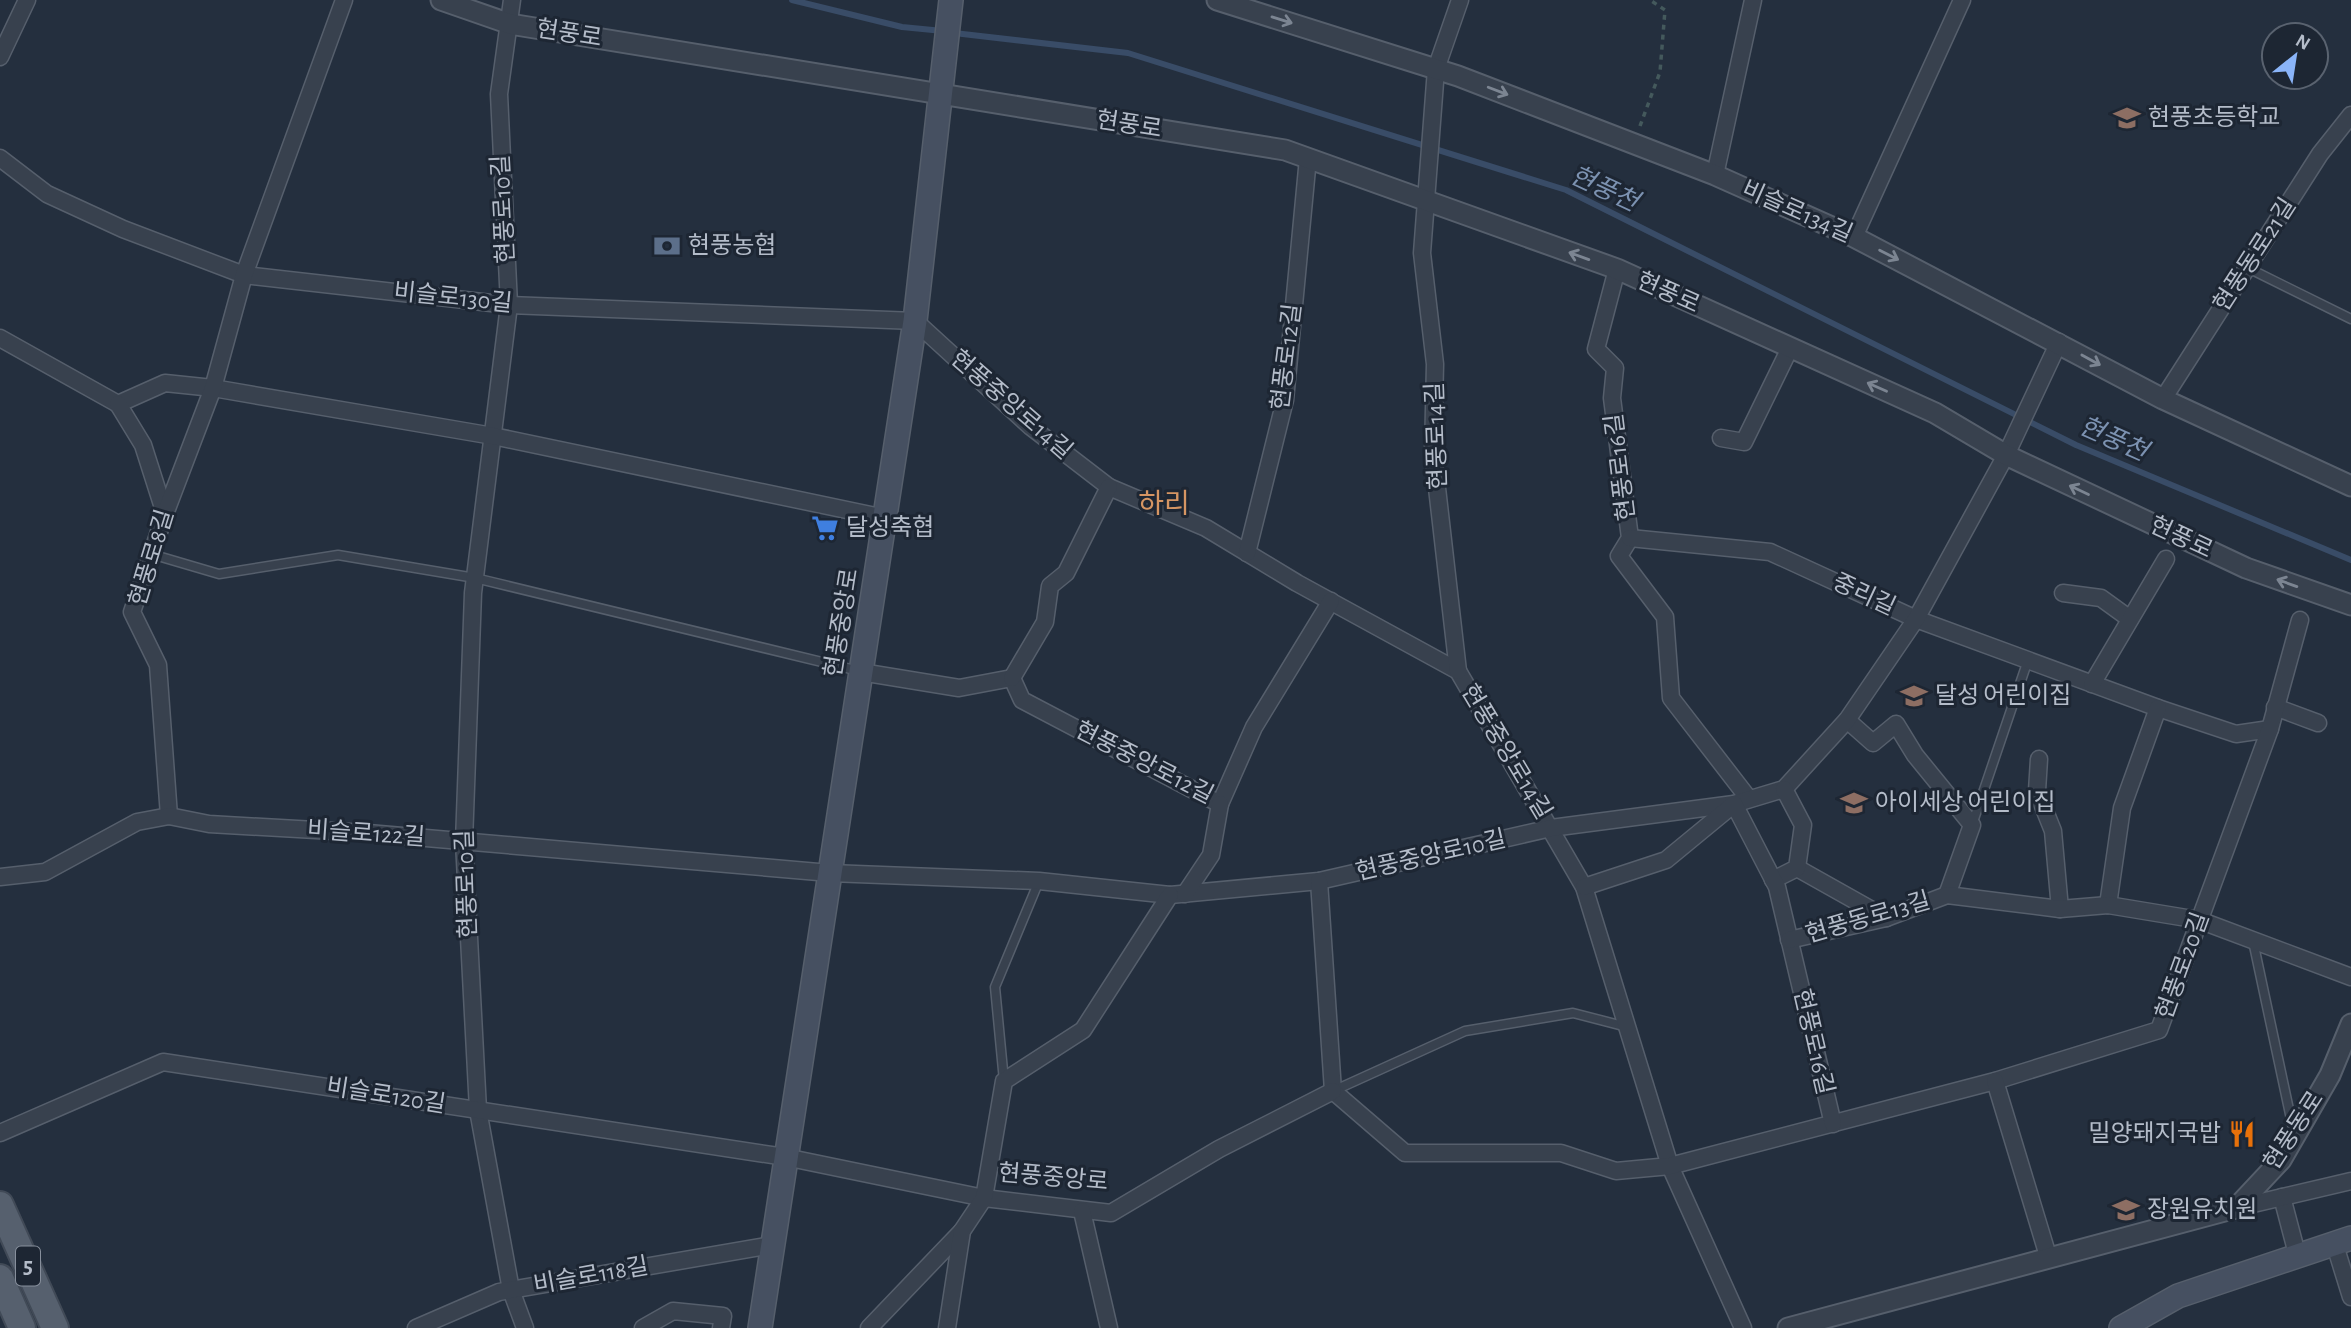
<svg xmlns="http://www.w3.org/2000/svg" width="2351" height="1328" font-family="'Alegreya Sans','Noto Sans KR',sans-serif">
<rect width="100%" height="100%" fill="#242f3e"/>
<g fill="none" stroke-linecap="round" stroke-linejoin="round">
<g stroke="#394c67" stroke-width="6">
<path d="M792 0 902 27 943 31"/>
<path d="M954 33 1128 53 1566 190 2076 445 2351 560"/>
</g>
<defs>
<g id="service">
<path d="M2246 267 2351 319"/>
<path d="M151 554 219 574 338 555 475 578 859 671"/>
<path d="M1972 825 2028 660"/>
<path d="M2253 941 2294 1133"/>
<path d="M1004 1081 995 987 1039 881"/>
<path d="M1333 1091 1465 1031 1573 1013 1627 1027"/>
</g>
<g id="minor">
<path d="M512 0 499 94 509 305 473 593 464 842 478 1110 511 1290 525 1328"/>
<path d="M0 57 27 0"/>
<path d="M0 158 47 194 123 229 244 275 509 305 915 321 1031 427 1109 487 1206 528 1297 583 1458 671 1584 887 1670 1166 1743 1328"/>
<path d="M1715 175 1753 0"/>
<path d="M1854 237 1962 0"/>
<path d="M1617 269 1596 349 1615 368 1612 398 1630 538 1619 556 1665 617 1671 698 1749 799"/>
<path d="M0 338 118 404 165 383 213 388 493 436 885 518"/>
<path d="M2163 399 2320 154 2351 115"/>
<path d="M118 404 143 445 165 514"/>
<path d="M1721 438 1744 442 1790 348"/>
<path d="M1630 538 1770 552 1916 619 2158 708 2236 734 2270 729"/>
<path d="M1247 553 1285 400 1308 158"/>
<path d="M2063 593 2101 598 2130 619"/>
<path d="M1458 671 1433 453 1435 364 1422 253 1436 69 1460 0"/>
<path d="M861 672 959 688 1012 678 1022 700 1220 804 1254 727 1331 601"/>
<path d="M1012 678 1045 622 1050 586 1066 573 1109 487"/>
<path d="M2092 684 2166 559"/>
<path d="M2275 707 2318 723"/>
<path d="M1847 720 1873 743 1896 724 1915 755 1972 825 1947 895"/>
<path d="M2039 759 2037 791 2053 831 2060 909"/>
<path d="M169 816 158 665 132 612 165 514 213 388 244 275 344 0"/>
<path d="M1797 868 1886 918"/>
<path d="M0 877 45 872 137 822 169 816 209 824 368 833 830 873 1039 881 1170 895 1319 881 1551 828 1734 804 1784 789 1847 720 1916 619 2006 455 2059 342"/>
<path d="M1773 880 1797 868 1803 825 1784 789"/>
<path d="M1319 881 1333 1091 1405 1153H1561L1616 1171 1670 1166 1995 1081 2159 1030 2270 729 2300 620"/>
<path d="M1584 887 1666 860 1734 804 1777 887 1833 1124"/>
<path d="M1185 894 1211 855 1220 804"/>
<path d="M2108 905 2122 808 2158 708"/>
<path d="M1789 940 1886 918 1947 895 2060 909 2108 905 2199 920 2351 977"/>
<path d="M1995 1081 2048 1256"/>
<path d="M0 1133 163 1062 785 1157 984 1198 1111 1213 1219 1149 1333 1091"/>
<path d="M2282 1197 2297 1254"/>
<path d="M2236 1208 2351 1181"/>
<path d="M1082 1211 1109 1328"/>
<path d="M2334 1242 2351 1297"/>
<path d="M416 1328 499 1292 772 1245"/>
<path d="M643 1328 673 1311 723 1316 721 1328"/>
<path d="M869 1328 962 1231"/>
<path d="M947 1328 962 1231 984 1198 1004 1081 1083 1030 1170 895"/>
</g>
<g id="tertiary">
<path d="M441 0 510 24 1285 150 1617 269 1935 413 2006 455 2246 568 2351 605"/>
<path d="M1217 0 1458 76 1715 175 1854 237 2163 399 2351 486"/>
<path d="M1788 1328 2236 1208 2281 1160 2330 1075 2351 1024"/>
</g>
<g id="secondary">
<path d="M760 1328 915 321 951 0"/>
<path d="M2121 1328 2178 1296 2351 1238"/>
</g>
<g id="primary">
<path d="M0 1205 55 1328"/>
<path d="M0 1278 22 1328"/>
</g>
</defs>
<use href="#service" stroke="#565f6c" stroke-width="11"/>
<use href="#minor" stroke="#565f6c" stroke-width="19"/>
<use href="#tertiary" stroke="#565f6c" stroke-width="23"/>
<use href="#secondary" stroke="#565f6c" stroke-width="26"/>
<use href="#primary" stroke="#414a57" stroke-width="30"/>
<path stroke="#44595c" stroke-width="3.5" stroke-dasharray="5 5" stroke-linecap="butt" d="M1640 126 1660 72 1665 10 1650 0"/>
<use href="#service" stroke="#38414e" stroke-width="8"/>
<use href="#minor" stroke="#38414e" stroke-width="16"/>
<use href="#tertiary" stroke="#38414e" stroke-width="19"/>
<use href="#secondary" stroke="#465061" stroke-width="23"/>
<use href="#primary" stroke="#56606e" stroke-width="26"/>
</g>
<defs><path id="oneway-shaft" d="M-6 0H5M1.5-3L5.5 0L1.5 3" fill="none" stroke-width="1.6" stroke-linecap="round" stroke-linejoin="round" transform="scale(1.75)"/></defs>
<g stroke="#7c8592">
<use href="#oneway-shaft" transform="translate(1282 20) rotate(17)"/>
<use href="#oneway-shaft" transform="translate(1498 91) rotate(21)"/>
<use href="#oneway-shaft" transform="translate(1889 255) rotate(27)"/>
<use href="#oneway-shaft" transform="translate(1579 256) rotate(-160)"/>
<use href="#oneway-shaft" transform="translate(2091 360) rotate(29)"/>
<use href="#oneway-shaft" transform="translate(1877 387) rotate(-156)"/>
<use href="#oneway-shaft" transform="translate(2079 490) rotate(-155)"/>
<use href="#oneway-shaft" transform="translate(2287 583) rotate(-160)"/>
</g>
<defs>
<symbol id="school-bare" viewBox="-9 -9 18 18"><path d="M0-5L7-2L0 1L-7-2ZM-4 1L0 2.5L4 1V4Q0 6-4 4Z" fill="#8d6e63" stroke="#1d2633" stroke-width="2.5" paint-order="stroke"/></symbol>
<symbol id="bank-bare" viewBox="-9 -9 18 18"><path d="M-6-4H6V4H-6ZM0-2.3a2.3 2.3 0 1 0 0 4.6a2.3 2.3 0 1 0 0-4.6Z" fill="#5c6f8a" stroke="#1d2633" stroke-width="2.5" paint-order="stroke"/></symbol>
<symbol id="supermarket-bare" viewBox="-9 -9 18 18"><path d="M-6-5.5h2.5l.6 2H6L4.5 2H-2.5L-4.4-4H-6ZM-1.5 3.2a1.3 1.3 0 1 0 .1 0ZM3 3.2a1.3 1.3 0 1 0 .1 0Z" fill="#3f7fe0" stroke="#1d2633" stroke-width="2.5" paint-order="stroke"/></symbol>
<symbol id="restaurant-bare" viewBox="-9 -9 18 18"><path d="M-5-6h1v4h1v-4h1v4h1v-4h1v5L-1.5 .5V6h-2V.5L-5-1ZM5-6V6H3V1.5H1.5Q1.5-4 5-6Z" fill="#e8710a" stroke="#1d2633" stroke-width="2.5" paint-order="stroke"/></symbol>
</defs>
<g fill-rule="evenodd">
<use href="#school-bare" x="2108" y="99" width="38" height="38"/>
<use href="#bank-bare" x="648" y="227" width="38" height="38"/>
<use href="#supermarket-bare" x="806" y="509" width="38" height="38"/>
<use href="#school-bare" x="1895" y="677" width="38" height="38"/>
<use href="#school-bare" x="1835" y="784" width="38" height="38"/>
<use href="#restaurant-bare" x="2223" y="1115" width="38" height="38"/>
<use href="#school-bare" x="2107" y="1191" width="38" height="38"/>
</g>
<g text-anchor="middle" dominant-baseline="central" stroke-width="6" stroke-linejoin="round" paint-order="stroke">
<rect fill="#1d2633" stroke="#878f9c" stroke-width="2" x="16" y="1246.5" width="24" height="39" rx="5"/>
<g font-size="23" font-weight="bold" fill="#b4bcc9">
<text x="28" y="1266">5</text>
</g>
<g font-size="24" fill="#b4bcc9" stroke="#1d2633">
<text transform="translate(569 34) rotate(9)">현풍로</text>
<text transform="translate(1129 125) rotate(9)">현풍로</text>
<text transform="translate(504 209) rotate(-93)">현풍로10길</text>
<text transform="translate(1797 212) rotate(24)">비슬로134길</text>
<text transform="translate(2255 255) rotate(-57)">현풍동로21길</text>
<text transform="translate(1668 293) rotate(24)">현풍로</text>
<text transform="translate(453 298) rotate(6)">비슬로130길</text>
<text transform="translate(1287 357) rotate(-83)">현풍로12길</text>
<text transform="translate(1011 405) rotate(41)">현풍중앙로14길</text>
<text transform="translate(1437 436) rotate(-92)">현풍로14길</text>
<text transform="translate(1621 467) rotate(-97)">현풍로16길</text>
<text transform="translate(2181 538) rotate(25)">현풍로</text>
<text transform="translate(152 558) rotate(-73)">현풍로8길</text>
<text transform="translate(1864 595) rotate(25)">중리길</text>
<text transform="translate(842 623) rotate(-81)">현풍중앙로</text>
<text transform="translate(1506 752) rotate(59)">현풍중앙로14길</text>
<text transform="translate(1144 763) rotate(27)">현풍중앙로12길</text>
<text transform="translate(366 834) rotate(4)">비슬로122길</text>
<text transform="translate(1431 856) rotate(-13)">현풍중앙로10길</text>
<text transform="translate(467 884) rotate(-92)">현풍로10길</text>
<text transform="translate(1868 918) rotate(-16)">현풍동로13길</text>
<text transform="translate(2183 966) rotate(-70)">현풍로20길</text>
<text transform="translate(1813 1042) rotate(77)">현풍로16길</text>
<text transform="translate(386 1096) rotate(9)">비슬로120길</text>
<text transform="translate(2294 1131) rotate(-57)">현풍동로</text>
<text transform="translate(1053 1178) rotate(5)">현풍중앙로</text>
<text transform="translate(591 1276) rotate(-10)">비슬로118길</text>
</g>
<g font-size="24" fill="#b4bcc9" stroke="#1d2633" text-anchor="start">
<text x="2148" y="118">현풍초등학교</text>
<text x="688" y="246">현풍농협</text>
<text x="846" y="528">달성축협</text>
<text x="1935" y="696">달성 어린이집</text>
<text x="1875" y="803">아이세상 어린이집</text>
<text x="2221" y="1134" text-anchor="end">밀양돼지국밥</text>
<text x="2147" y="1210">장원유치원</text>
</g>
<g font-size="26" font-style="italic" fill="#7c92b1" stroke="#1d2633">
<text transform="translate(1604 189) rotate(25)">현풍천</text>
<text transform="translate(2113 439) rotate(24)">현풍천</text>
</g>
<g font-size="28" fill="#d59563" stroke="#1d2633">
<text x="1164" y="505">하리</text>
</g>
</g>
<g transform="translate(2295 56) rotate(30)"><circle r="33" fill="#1d2633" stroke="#59626f" stroke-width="2"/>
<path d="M0-5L12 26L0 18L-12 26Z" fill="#8ab4f8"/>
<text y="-10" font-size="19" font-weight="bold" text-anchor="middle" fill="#b4bcc9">N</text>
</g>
</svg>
